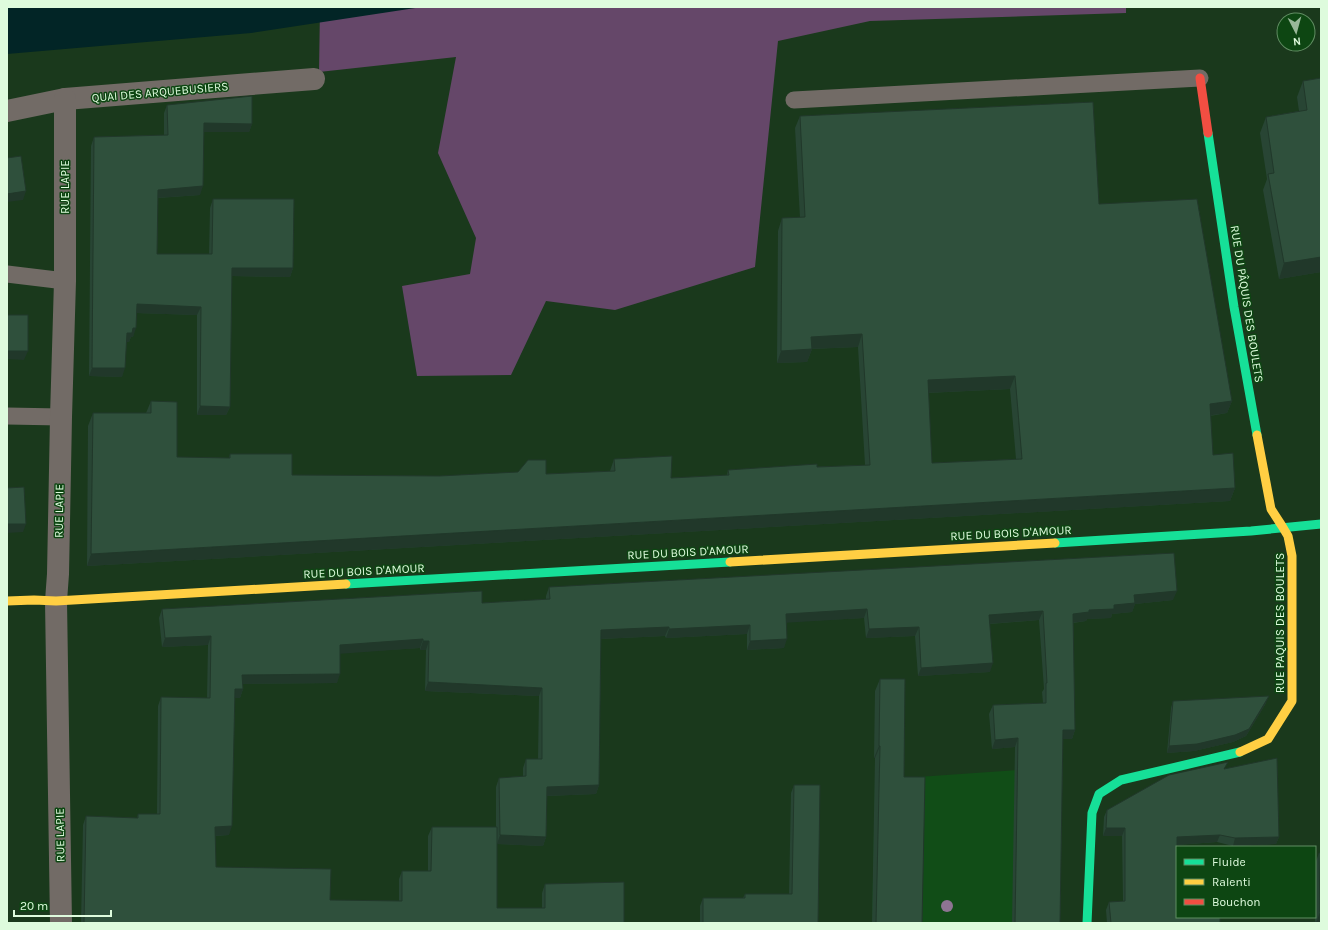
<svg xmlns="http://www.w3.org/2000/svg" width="1328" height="930" font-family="Karla,sans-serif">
<rect width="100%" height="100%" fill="#1a391c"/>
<path fill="#114d17" d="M1059 767 1057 923H872L875 780Z"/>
<path fill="#654769" d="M320 7H1126V13L870 21 778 41 755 267 615 310 546 301 511 375 417 376 402 286 470 274 476 238 438 153 456 57 319 72Z"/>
<path fill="#022526" d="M7 7H422L251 33 7 54Z"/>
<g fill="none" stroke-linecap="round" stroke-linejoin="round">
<g stroke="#726b66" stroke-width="17">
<path d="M794 100 1200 78"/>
<path d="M7 274 65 281"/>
<path d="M7 416 61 417"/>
</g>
<g stroke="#726b66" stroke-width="22">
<path d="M7 111 65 99 314 79"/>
<path d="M61 923 56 601 58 574 61 417 65 281V99"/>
</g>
<g stroke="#16e098" stroke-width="9">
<path d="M1208 133 1234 307 1257 435"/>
<path d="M1055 543 1251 531 1321 524"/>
<path d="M346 584 730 562"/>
<path d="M1087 923 1092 813 1099 794 1121 780 1240 752"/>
</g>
<g stroke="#ffcf43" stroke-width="9">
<path d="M730 562 1055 543"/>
<path d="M7 601 34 600 56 601 346 584"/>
<path d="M1240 752 1268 739 1292 701V556L1288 536 1282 526 1271 509 1257 435"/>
</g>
<path stroke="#f24e42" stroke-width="9" d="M1200 78 1208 133"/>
</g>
<circle fill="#8e7492" cx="947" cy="906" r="6"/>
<g fill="#284534" fill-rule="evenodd">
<path d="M1321 78V272L1279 279 1263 190 1267 179 1260 133 1266 117 1299 111 1297 97 1303 81Z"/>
<path d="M167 105 252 124 249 132H204L200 195 158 198 157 254H209L210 208 213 199 293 268 290 277 232 276 230 407 226 415H197V315L136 313 133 337H131L129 342H126L122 377 89 376 91 146 94 137 164 135V113Z"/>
<path d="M800 116 1099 204 1232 401 1227 413 1210 416 1213 455 1235 488 1230 501 87 566 88 426 93 413H146L151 401 177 457 229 458 230 454 292 475 439 476 546 474 610 471 614 459 671 478 727 475 728 470 865 465 858 347 812 349 807 362 777 363 778 231 782 218H800L795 128ZM1010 389 1016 459 932 463 928 393Z"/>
<path d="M549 587 1173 600 1135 604 1132 612 1112 614 1111 618 1087 619 1086 621 1073 623 1075 730 1072 739H1063L1060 923H1012L1015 747 992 749 989 714 993 705 1043 703 1042 692 1044 689 1039 620 990 624V672L918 676 915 636 866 638 864 618 786 622 784 648 747 650V634L666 638 665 636 601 639 599 785 596 794 547 796 546 837 543 846 497 844V908H542V893L545 884 624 923H81L83 825 86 816 137 818 138 814H157L158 706 161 697 207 698 208 645 162 647 159 618 162 609 482 603 546 599V596ZM420 648V650H426L425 691 539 696 538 759H526L523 768V777L499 778 496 787V827H432L428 836V871H402L399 879V901L330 900 216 867 215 836 229 835 235 698H240L243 689 242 684 337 683 340 653Z"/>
<path d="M880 679 904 777 922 923H872L875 758H874L875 691Z"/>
<path d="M1173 701 1266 703 1246 736 1233 742 1194 751 1167 753 1171 708Z"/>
<path d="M1226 768 1279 837 1276 844 1233 846 1217 842 1177 845V892L1220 923 1315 922V864L1319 853 1321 923H1107L1106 910 1109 902 1123 901 1122 836H1103L1104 817 1107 810Z"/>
<path d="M794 785 818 923H700V906L703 898H743L745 894H789L791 793Z"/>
</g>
<g fill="#21382a">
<path d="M204 123 252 124 249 132H201Z"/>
<path d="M203 186 200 195 155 198 158 190Z"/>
<path d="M26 191 23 200 7 202V194Z"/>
<path d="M1321 257V272L1279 279 1284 263Z"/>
<path d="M232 268H293L290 277 229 276Z"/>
<path d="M137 304 201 307 197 315 134 313Z"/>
<path d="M133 328H136L133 337H131L129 342H124L127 333Z"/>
<path d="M862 334 858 347 806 349 811 337Z"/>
<path d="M812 349 807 362 777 363 781 351Z"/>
<path d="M7 351H28L24 360 7 359Z"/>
<path d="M92 368H125L122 377 89 376Z"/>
<path d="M1015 376 1010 389 923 393 928 380Z"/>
<path d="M1232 401 1227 413 1205 416 1210 404Z"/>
<path d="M200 406 230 407 226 415H197Z"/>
<path d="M1235 488 1230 501 87 566 91 554Z"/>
<path d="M7 524H26L23 532 7 533Z"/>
<path d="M1177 591 1173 600 1135 604 1132 612 1112 614 1111 618 1087 619 1086 621 1069 623 1073 614 1089 610 1114 605 1134 595Z"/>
<path d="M867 609 864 618 782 623 786 614Z"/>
<path d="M1043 611 1039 620 986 624 989 615Z"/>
<path d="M750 625 747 634 666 638 669 629Z"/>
<path d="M669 627 665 636 598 639 601 630Z"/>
<path d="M919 627 915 636 866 638 869 629Z"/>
<path d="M211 636 208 645 162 647 165 638Z"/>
<path d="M423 639 420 648 337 654 340 645Z"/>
<path d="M787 639 784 648 747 650 750 641Z"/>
<path d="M423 641H429L426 650H420Z"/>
<path d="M993 663 990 672 918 676 921 668Z"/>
<path d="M340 674 337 683 239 684 242 675Z"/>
<path d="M428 682 542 688 539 696 425 691Z"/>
<path d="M235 689H243L240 698H232Z"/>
<path d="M1269 696 1266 703 1246 736 1233 742 1194 751 1167 753 1169 746Z"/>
<path d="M1063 730H1075L1072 739H1060Z"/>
<path d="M1018 738 1015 747 992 749 995 740Z"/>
<path d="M879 746H880L875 758H874Z"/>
<path d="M599 785 596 794 544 796 547 787Z"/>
<path d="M232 826 229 835 212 836 215 827Z"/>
<path d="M1106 828H1125L1122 836H1103Z"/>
<path d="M500 835 546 837 543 846 497 844Z"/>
<path d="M1220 835 1217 842 1174 845 1177 837Z"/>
<path d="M1279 837 1276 844 1233 846 1235 838Z"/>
<path d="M1320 912H1321V923H1316Z"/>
</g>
<g fill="#2f503c" stroke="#21382a" fill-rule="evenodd">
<path d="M1321 78V257L1284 263 1268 174 1274 173 1266 117 1307 110 1303 81Z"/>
<path d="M252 96V124L204 123 203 186 158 190 157 254H212L213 199H294L293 268H232L230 407 200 406 201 307 137 304 136 328H133L132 333H127L125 368H92L94 137 168 135 167 105Z"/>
<path d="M1093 102 1099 204 1197 199 1232 401 1210 404 1213 455 1233 453 1235 488 91 554 93 413H151V401L177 402V457L230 458V454H292V475L439 476 518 472 528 460H546V474L615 471 614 459 672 456 671 478 729 475 728 470 817 464V467L870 465 862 334 811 337 812 349 781 351 782 218 805 217 800 116ZM1015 376 1022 459 932 463 928 380Z"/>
<path d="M21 156 26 191 7 194V158Z"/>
<rect x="7" y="315" width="21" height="36"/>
<path d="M24 487 26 524H7V488Z"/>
<path d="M1174 553 1177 591 1134 595 1135 603 1114 605V609L1089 610V612L1073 614 1075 730H1063L1060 923H1015L1018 738 995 740 993 705 1046 703V683H1047L1043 611 989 615 993 663 921 668 919 627 869 629 867 609 786 614 787 639 750 641V625L669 629V627L601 630 599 785 547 787 546 837 500 835 499 778 526 776V759H542V688L428 682 429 641H423V639L340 645V674L242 675 243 689H235L232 826 215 827 216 867 331 869 330 900 402 901V871H431L432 827H497V908H545V884L624 882V923H84L86 816 138 818V814H160L161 697 210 698 211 636 165 638 162 609 482 591V603L550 599 549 587Z"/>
<path d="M880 679H905L904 777H925L922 923H876L880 746H879Z"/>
<path d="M1269 696 1249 729 1235 735 1197 744 1169 746 1173 701Z"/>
<path d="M1277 758 1279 837 1235 838 1220 835 1177 837V917H1220V923L1318 922V923H1111L1109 902 1125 901V828H1106L1107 810 1169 775 1228 762 1224 769Z"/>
<path d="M794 785H820L818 923H703V898H745V894H792Z"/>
<path d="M1319 853H1321V912H1320Z"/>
</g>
<g text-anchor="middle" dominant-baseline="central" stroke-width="3" stroke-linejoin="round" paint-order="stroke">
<g font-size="12" fill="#defbdd" stroke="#0d4612">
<text transform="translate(160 92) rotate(-5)">QUAI DES ARQUEBUSIERS</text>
<text transform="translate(65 187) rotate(-90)">RUE LAPIE</text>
<text transform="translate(1247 304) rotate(81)">RUE DU PÂQUIS DES BOULETS</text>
<text transform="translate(59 511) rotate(-89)">RUE LAPIE</text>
<text transform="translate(1011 533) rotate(-3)">RUE DU BOIS D'AMOUR</text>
<text transform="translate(688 552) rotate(-3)">RUE DU BOIS D'AMOUR</text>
<text transform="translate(364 571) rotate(-3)">RUE DU BOIS D'AMOUR</text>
<text transform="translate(1280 623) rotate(-90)">RUE PAQUIS DES BOULETS</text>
<text transform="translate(60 835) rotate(-91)">RUE LAPIE</text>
</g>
</g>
<rect width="1328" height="930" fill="none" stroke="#defbdd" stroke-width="16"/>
<rect x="1176" y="846" width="140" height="72" fill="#0d4612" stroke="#618e63"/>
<rect x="1184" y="859" width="20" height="6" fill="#16e098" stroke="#618e63"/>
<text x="1212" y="866" font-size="12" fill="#defbdd">Fluide</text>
<rect x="1184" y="879" width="20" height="6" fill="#ffcf43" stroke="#618e63"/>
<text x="1212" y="886" font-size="12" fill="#defbdd">Ralenti</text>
<rect x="1184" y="899" width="20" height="6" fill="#f24e42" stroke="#618e63"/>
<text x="1212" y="906" font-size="12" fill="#defbdd">Bouchon</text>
<g transform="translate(1296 32) rotate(174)"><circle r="19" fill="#0d4612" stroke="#618e63"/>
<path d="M0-3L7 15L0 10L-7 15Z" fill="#99b799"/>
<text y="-6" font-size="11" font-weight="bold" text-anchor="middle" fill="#defbdd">N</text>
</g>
<path d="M14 910v6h97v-6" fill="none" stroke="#defbdd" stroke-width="2"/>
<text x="20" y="910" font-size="12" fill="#defbdd" stroke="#0d4612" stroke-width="3" paint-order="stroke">20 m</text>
</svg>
